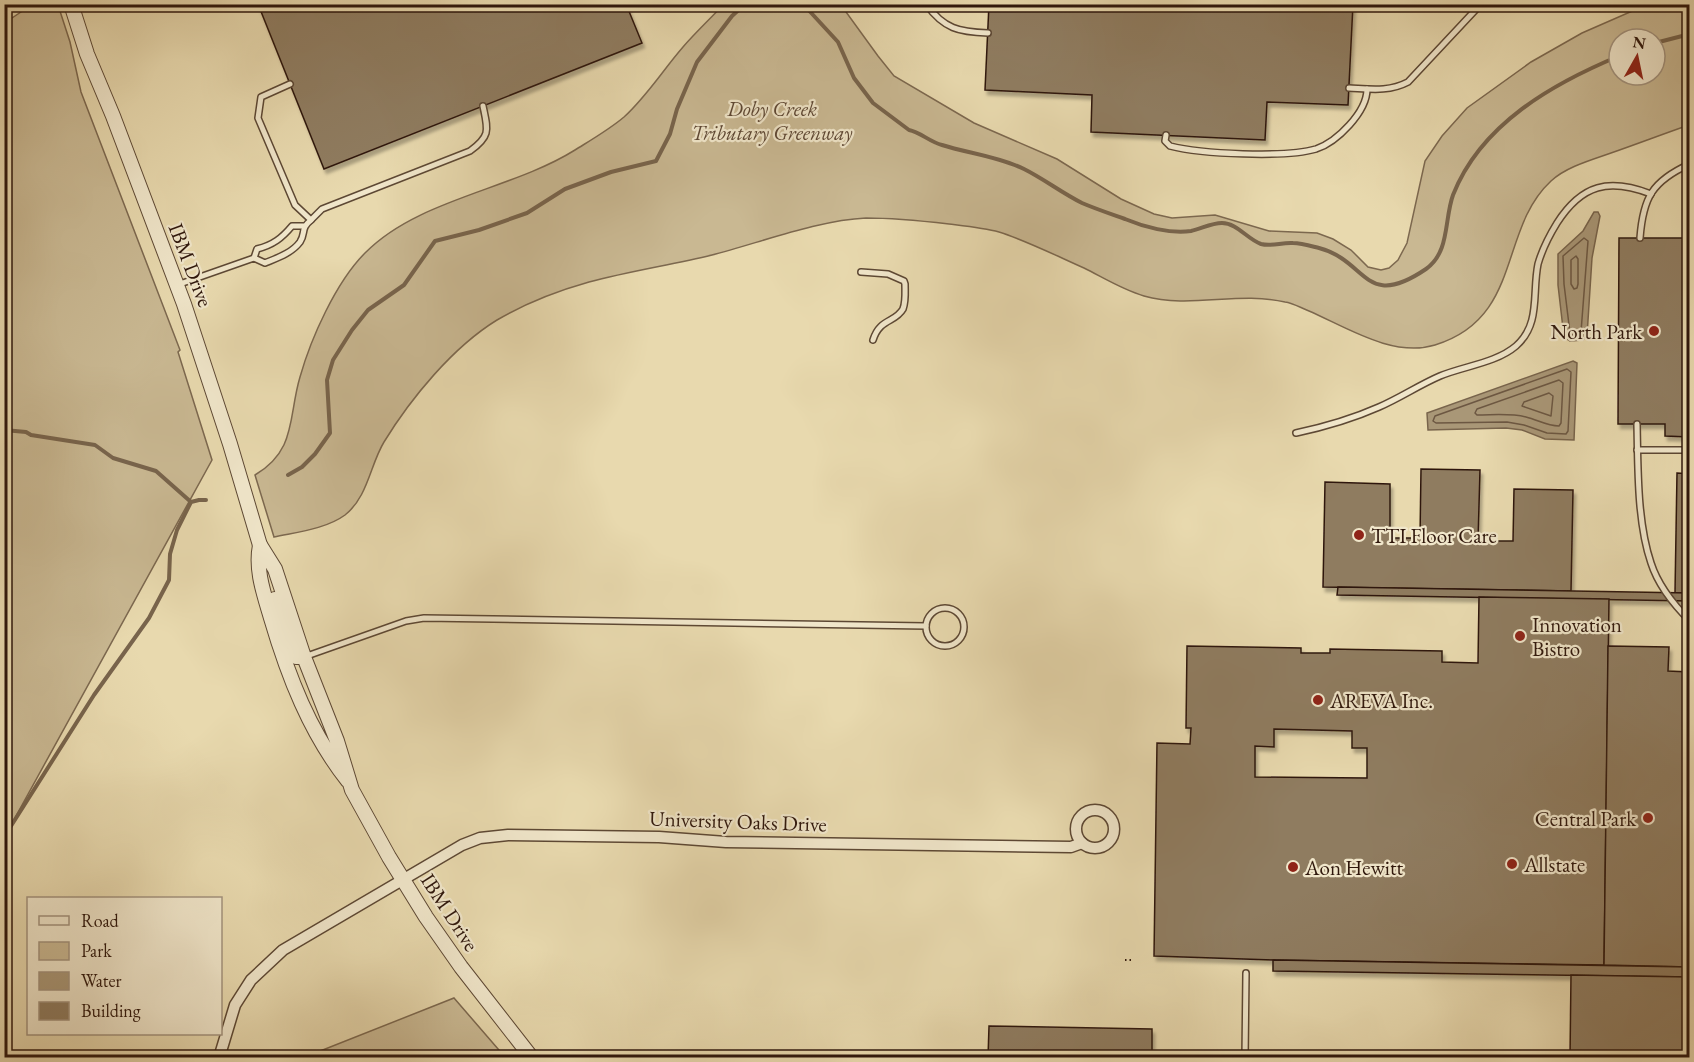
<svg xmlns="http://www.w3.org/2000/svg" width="1694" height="1062" font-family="'EB Garamond',serif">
<defs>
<filter id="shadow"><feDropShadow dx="2.5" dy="4.5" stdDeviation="1.5" flood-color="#0004"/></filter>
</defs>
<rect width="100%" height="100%" fill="#e8d9ae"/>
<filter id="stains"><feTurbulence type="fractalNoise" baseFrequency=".00333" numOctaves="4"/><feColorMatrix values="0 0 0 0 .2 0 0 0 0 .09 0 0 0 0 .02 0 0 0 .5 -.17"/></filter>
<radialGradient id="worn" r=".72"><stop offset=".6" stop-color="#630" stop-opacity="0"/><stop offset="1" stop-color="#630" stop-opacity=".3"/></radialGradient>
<g fill="#c9b892" stroke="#7c684f" stroke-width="1.5" fill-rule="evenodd">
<path d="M33 4 58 5 70 42 81 92 180 350 178 352 212 460 5 836 4 21 6 22Z"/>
<path d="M723 5H841L878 56 894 76 974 123 1057 159 1121 199 1154 214 1172 218 1215 215 1269 231 1317 233 1333 239 1351 250 1368 267 1381 270 1389 268 1398 260 1407 243 1425 161 1442 136 1467 108 1531 62 1582 33 1646 5H1689V125C1663 134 1637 144 1611 153 1591 160 1566 167 1551 181 1498 230 1523 318 1435 345 1393 358 1346 327 1309 311 1301 308 1293 303 1285 302 1239 291 1190 309 1144 296 1123 290 1104 278 1084 268 1059 257 1025 240 999 232 984 228 965 226 949 224 923 221 893 218 866 218 819 220 759 243 712 255 671 265 630 271 589 282 557 291 526 303 497 320 453 347 411 398 384 442 370 465 368 497 345 515 326 529 297 532 274 537L255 475C297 450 288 417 300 377 311 338 336 282 365 253 418 199 511 190 575 150 591 140 610 129 624 117 647 96 663 70 683 47 695 33 710 19 723 5ZM1619 39H1655V75H1619Z"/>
<path d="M454 998 505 1057H305Z"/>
</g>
<g fill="#a99777" stroke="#78644c" stroke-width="1.5">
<path d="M1594 212H1598L1600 216 1592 258 1587 336 1583 340 1570 341 1564 337 1558 285V254L1583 231Z"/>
<path d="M1573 361 1577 363 1574 440 1545 439 1522 430 1506 428 1428 430 1427 413Z"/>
</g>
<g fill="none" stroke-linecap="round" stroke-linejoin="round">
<g stroke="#6c5742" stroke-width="1.5">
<path d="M1584 238 1588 241 1581 332 1579 334 1573 335 1570 333 1564 284 1563 256Z"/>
<path d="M1576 256 1578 259V284L1577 288 1574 289 1571 284V260Z"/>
<path d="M1567 369 1571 372 1568 431 1566 434 1547 433 1524 425 1507 422 1436 423 1433 421 1435 416Z"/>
<path d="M1559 380 1563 383 1561 423 1559 426C1547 426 1538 420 1526 417 1510 413 1494 415 1477 415L1475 413 1477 409Z"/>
<path d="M1549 393 1553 396 1551 416 1522 406 1524 402Z"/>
</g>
<g stroke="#78644c" stroke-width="4">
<path d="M803 4 838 42 854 78 873 103 909 130C920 132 930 142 942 145 967 153 1000 157 1024 169 1044 179 1062 193 1082 203 1096 209 1111 214 1125 219 1144 227 1170 234 1191 231 1201 229 1211 223 1222 223 1237 223 1247 239 1261 244 1272 247 1282 242 1293 243 1301 243 1311 246 1319 248 1368 261 1364 311 1426 269 1450 252 1444 220 1453 195 1481 124 1552 84 1619 56"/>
<path d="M1655 43 1690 34"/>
<path d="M4 430 26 432 31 435 95 445 113 458 156 471 191 502"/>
<path d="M288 475 302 467 315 454 330 433 327 380 333 360 352 330 368 310 404 285 435 241 479 230 527 213 565 189 611 172 656 161 670 134 677 109 697 62 732 16 745 4"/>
<path d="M4 837 94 695 149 618 169 580 170 554 177 530 191 502 199 500H206"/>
</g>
</g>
<g fill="#8f7c60" stroke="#2f170c" stroke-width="1.5" fill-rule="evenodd" filter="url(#shadow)">
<path d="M258 4H626L642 43 324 169Z"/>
<path d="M989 4H1353L1348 105 1267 102 1265 140 1091 132 1092 95 985 90Z"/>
<path d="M1619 238H1690V437L1665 436V424H1618Z"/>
<path d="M1685 437H1690V474H1684Z"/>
<path d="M1421 469 1480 470 1478 541H1513L1514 489 1573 490 1571 591 1323 587 1325 482 1390 484V538H1420Z"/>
<path d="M1677 473 1690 474V593H1675Z"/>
<path d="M1338 587 1690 593V601L1337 595Z"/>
<path d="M1479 597 1609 599 1604 965 1273 960 1154 956 1157 743 1190 744 1191 728H1186L1187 646 1301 648V653H1330V649L1442 651V662L1478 663ZM1274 729 1352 731V748H1367V778L1255 777V746L1274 747Z"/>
<path d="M1608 646 1669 647 1668 671 1690 672V967L1604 965Z"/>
<path d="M1273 960 1690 967V977L1273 971Z"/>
<path d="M1571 975 1690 977V1058H1570Z"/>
<path d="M989 1026 1152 1029V1058H988Z"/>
</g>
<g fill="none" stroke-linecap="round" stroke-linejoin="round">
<defs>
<g id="service">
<path d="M926 4C944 29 959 32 988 33"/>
<path d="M1349 88C1370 89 1389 92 1408 82L1481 4"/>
<path d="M1166 135 1165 141 1170 146C1201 154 1285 158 1316 149 1337 142 1367 112 1367 89"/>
<path d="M311 220 322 209 470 151C491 136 488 130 483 106"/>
<path d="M1640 238C1643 198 1652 181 1690 164"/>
<path d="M254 258 257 249C273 245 282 238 292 226H304"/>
<path d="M861 272 888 274 904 281 905 284C905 292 906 301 903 309 895 323 880 318 873 340"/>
<path d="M177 285 254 258 265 263C277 258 292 253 300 242 306 233 300 229 311 220L295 205 258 118 261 97 290 84"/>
<path d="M1637 424C1638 467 1637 522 1651 563 1658 585 1674 605 1690 621"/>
<path d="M1296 433C1324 427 1352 419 1379 407 1400 398 1419 385 1440 376 1464 366 1496 363 1516 346 1541 324 1532 293 1538 264 1542 250 1549 236 1557 223 1582 184 1609 178 1651 194"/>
<path d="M1637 450H1690"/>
<circle cx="945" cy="627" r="19"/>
<path d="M304 657 406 621 424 618 926 626"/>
<path d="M1245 1058 1246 973"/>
</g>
<g id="minor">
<circle cx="1095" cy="829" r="19"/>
<path d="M219 1058 235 1005 251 980 283 950 462 845 480 838 508 835 659 837 726 842 1071 847 1082 843"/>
</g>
<g id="tertiary">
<path d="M71 4 87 54 113 116 184 304 230 444 262 552"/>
<path d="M275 599 293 652 296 657H304"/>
<path d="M348 781C310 733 288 676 271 618 264 594 255 570 260 545L275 569 304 657 337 741 352 790 389 857 426 917 461 967 532 1058"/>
</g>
</defs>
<use href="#service" stroke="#5d4834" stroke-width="8"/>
<use href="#minor" stroke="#5d4834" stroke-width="13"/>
<use href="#tertiary" stroke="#5d4834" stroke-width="16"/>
<path stroke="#2f170c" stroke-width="2" stroke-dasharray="1.5 3" stroke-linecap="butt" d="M1125 960H1132"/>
<use href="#service" stroke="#f0e6ca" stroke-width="5"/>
<use href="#minor" stroke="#f0e6ca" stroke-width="10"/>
<use href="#tertiary" stroke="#f0e6ca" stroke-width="14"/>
</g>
<g fill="#8f2418" stroke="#f0e6ca" stroke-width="2">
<circle cx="1654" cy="331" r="6"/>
<circle cx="1359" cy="535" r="6"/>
<circle cx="1520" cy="636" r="6"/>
<circle cx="1318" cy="700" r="6"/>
<circle cx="1648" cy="818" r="6"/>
<circle cx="1512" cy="864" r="6"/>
<circle cx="1293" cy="867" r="6"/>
</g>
<g text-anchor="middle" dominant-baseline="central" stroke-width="4.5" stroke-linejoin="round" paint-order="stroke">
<g font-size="21" font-style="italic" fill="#5d4734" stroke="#f0e6ca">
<text x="772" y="108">Doby Creek<tspan x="772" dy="24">Tributary Greenway</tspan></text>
</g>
<g font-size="21" fill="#2f170c" stroke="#f0e6ca">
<text transform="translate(191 265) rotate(69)">IBM Drive</text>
<text transform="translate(738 821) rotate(2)">University Oaks Drive</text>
<text transform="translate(450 912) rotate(57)">IBM Drive</text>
</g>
<g font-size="21" fill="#2f170c" stroke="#f0e6ca" text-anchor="start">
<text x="1642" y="331" text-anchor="end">North Park</text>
<text x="1371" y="535">TTI Floor Care</text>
<text x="1532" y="624">Innovation<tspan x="1532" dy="24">Bistro</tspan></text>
<text x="1330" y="700">AREVA Inc.</text>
<text x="1636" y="818" text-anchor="end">Central Park</text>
<text x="1524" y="864">Allstate</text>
<text x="1305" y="867">Aon Hewitt</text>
</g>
</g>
<rect width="1694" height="1062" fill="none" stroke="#e8d9ae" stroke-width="24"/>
<rect x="6" y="6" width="1682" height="1050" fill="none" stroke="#2f170c" stroke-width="3"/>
<rect x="12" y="12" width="1670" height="1038" fill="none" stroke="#2f170c" stroke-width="1.5"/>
<rect x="27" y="897" width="195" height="138" fill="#f0e6ca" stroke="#a3937e" stroke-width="1.5"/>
<rect x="39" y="916" width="30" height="9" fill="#f0e6ca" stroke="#a3937e" stroke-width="1.5"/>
<text x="81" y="927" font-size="18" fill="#2f170c">Road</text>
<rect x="39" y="942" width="30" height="18" fill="#c9b892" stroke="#a3937e" stroke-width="1.5"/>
<text x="81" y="957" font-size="18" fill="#2f170c">Park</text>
<rect x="39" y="972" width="30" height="18" fill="#a99777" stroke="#a3937e" stroke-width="1.5"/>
<text x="81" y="987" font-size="18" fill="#2f170c">Water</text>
<rect x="39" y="1002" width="30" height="18" fill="#8f7c60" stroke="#a3937e" stroke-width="1.5"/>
<text x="81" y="1017" font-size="18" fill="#2f170c">Building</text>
<g transform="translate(1637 57) rotate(9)"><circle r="28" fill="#f0e6ca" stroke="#a3937e" stroke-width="1.5"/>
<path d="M0-4.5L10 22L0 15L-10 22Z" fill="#8f2418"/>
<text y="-9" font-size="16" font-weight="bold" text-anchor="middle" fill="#2f170c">N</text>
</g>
<rect width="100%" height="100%" filter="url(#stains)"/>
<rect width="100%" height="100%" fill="url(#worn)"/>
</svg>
